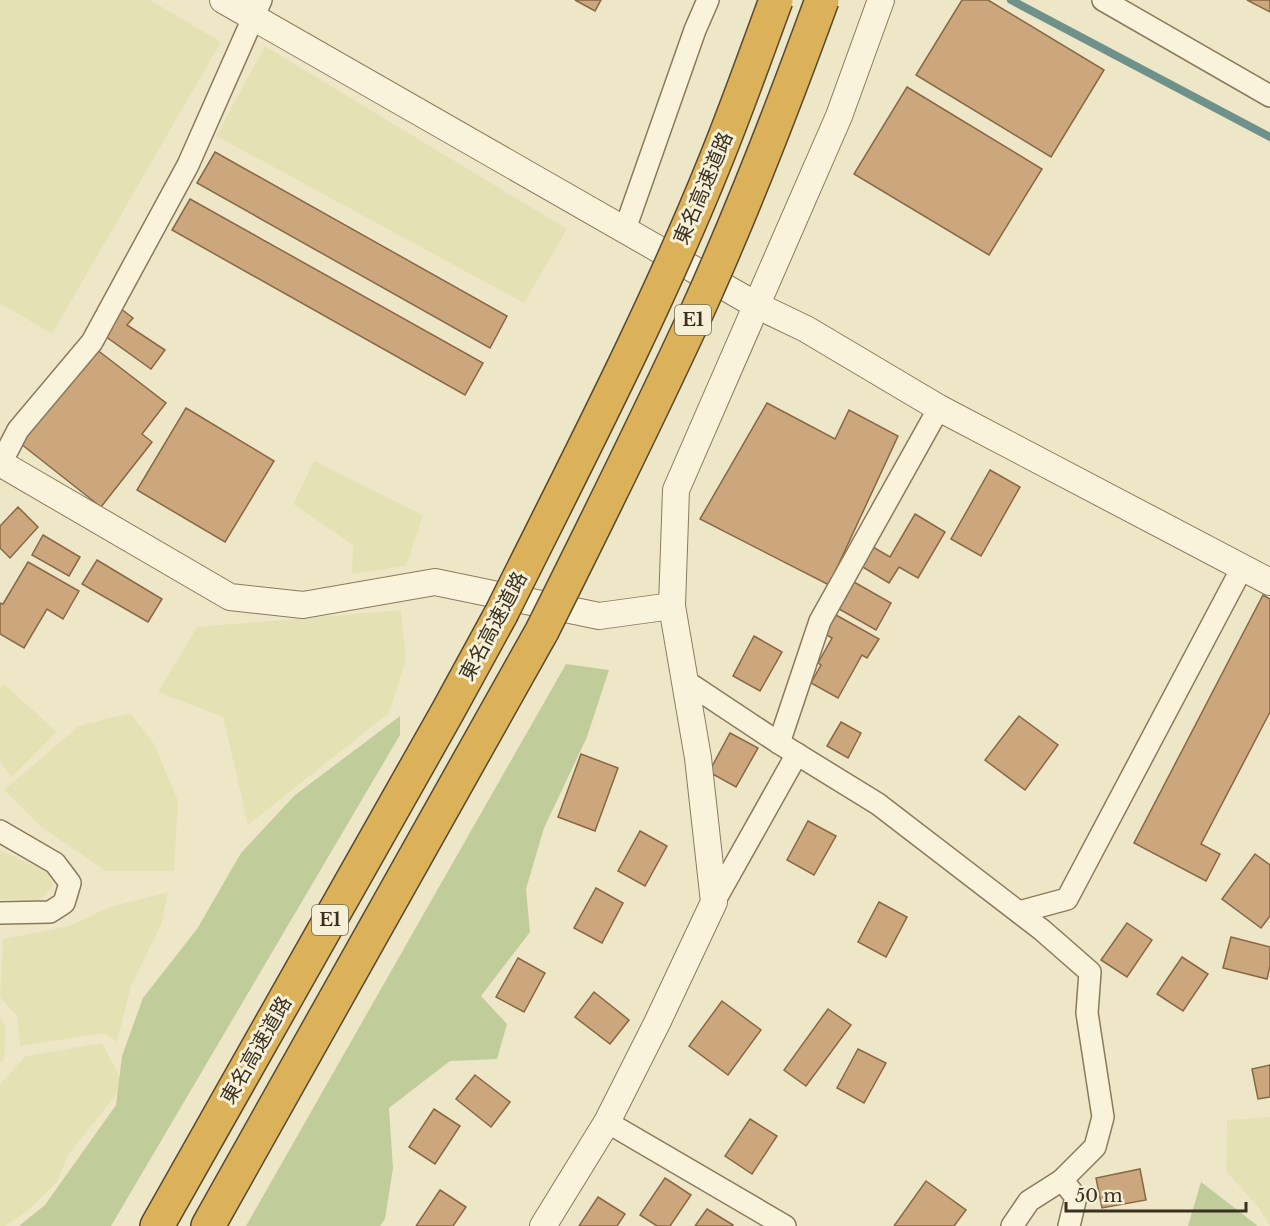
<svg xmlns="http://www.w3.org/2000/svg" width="1270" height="1226" font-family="'Libre Baskerville','Noto Sans JP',serif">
<rect width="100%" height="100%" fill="#eee7c7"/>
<g fill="#e4e2b5">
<path d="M0 0H150L221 42 52 334 0 303Z"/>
<path d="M265 46 567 229 524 303 216 136Z"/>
<path d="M314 461 423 515 406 566 352 574 353 545 293 504Z"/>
<path d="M401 610 406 660 389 713 248 825 223 717 158 692 197 627Z"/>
<path d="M4 684 57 732 12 777 0 762V688Z"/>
<path d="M130 713 154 744 178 801 174 871H106L41 827 4 790 79 726Z"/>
<path d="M0 850 48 872 53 886 40 900 0 899Z"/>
<path d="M168 892 161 925 131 986 117 1042 104 1033 20 1046 17 1016 0 997 3 939 69 926 110 907Z"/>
<path d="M0 1019 6 1026 4 1060 0 1062Z"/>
<path d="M102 1043 124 1085 68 1155 57 1182 26 1212 5 1226H0V1084L26 1056Z"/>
<path d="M1270 1117V1226L1259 1208 1226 1171 1227 1120Z"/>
</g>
<g fill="#c1cc9b">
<path d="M566 664 609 670 587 737 544 828 526 889 530 932 481 996 507 1024 497 1059 450 1061 389 1108 393 1168 385 1219 380 1226H246Z"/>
<path d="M400 716V735L111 1226H19L45 1205 116 1105 122 1056 143 998 197 929 241 853 295 795Z"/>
<path d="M1201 1182 1258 1226H1188Z"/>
</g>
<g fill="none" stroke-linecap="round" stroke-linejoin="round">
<path stroke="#6f918c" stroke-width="8" d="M1011 0 1270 137"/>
</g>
<g fill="#cca77e" stroke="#896743" stroke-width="1.5">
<path d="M575 0H601L595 11Z"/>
<path d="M962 0H988L1104 70 1051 157 916 75Z"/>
<path d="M1247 0H1270V12Z"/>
<path d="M907 87 1042 169 989 255 854 174Z"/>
<path d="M215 152 507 316 490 348 197 183Z"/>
<path d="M190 199 483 363 465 395 172 230Z"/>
<path d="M120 308 133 318 127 325 165 350 151 369 105 336Z"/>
<path d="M96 349 166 403 142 434 152 442 101 507 21 444Z"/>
<path d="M767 403 835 439 849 410 898 436 829 585 700 519Z"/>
<path d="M186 408 274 461 225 542 137 490Z"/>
<path d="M990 470 1020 487 981 556 951 539Z"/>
<path d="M18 507 38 527 10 558 0 548V526Z"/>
<path d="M915 514 945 532 918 578 899 567 889 583 861 566 873 547 890 557Z"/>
<path d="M43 535 80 557 69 576 32 555Z"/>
<path d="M97 560 162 599 148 622 82 584Z"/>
<path d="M28 562 79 591 63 619 47 609 24 648 0 634V603L3 604Z"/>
<path d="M854 582 891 603 876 630 839 609Z"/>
<path d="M1263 595 1270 599V712L1201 844 1220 854 1206 881 1134 843Z"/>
<path d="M836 615 879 639 867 658 862 655 838 698 811 683 821 665 818 663 832 638 825 634Z"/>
<path d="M754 636 782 652 760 691 733 676Z"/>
<path d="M1019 716 1058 745 1025 790 985 760Z"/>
<path d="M841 722 861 733 848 758 827 746Z"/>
<path d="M730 733 758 748 736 787 709 772Z"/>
<path d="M581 754 618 768 595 831 558 817Z"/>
<path d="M808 821 836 836 814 875 787 860Z"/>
<path d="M640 831 667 846 645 886 618 871Z"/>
<path d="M1255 854 1270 865V916L1261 928 1222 899Z"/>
<path d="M596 888 623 903 602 943 574 928Z"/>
<path d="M879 902 907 917 886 957 858 942Z"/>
<path d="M1127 923 1152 940 1127 977 1101 960Z"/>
<path d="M1231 937 1270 947V966L1267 979 1223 968Z"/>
<path d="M1182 957 1208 974 1183 1011 1157 994Z"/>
<path d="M518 958 545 973 524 1012 496 997Z"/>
<path d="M594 992 629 1020 610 1044 575 1017Z"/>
<path d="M722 1001 761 1030 728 1075 689 1046Z"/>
<path d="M828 1009 851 1025 806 1086 784 1070Z"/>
<path d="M858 1049 886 1063 864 1103 837 1088Z"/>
<path d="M1270 1065V1097L1258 1099 1252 1069Z"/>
<path d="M475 1075 510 1102 491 1127 456 1099Z"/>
<path d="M434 1109 460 1126 435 1164 409 1147Z"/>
<path d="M750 1119 777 1136 752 1174 725 1156Z"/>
<path d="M1140 1169 1146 1200 1102 1208 1096 1178Z"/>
<path d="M665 1178 691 1195 670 1226H657L640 1215Z"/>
<path d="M926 1181 966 1210 954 1226H894Z"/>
<path d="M440 1190 466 1207 453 1226H416Z"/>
<path d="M598 1197 625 1214 617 1226H579Z"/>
<path d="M707 1209 733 1225 732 1226H695Z"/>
</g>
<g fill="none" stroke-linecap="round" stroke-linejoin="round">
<defs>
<g id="minor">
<path d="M1103 0 1270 96"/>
<path d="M625 229 695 30 708 0"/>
<path d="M0 465 18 430 92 342 188 165 261 0"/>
<path d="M684 680 779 743 878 804 1042 930 1090 972 1087 1013 1103 1117 1095 1147 1062 1180 1076 1197 1069 1226"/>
<path d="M779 743 820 621 939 408"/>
<path d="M0 831 55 863 70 883 64 903 50 912 0 913"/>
<path d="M714 902 797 754"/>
<path d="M1019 912 1067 899 1242 568"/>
<path d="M607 1122 785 1226"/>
<path d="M1012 1226 1029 1201 1062 1180"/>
</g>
<g id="tertiary">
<path d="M223 0 756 305 806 329 939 408 1270 582"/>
<path d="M0 463 230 597 303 605 435 582 599 616 672 606"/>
<path d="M543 1226 607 1122 657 1023 714 902 698 758 672 606 676 490 839 116 881 0"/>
</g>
<g id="motorway">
<path d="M157 1226 448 711 501 614"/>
<path d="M208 1226 542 631"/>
</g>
</defs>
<use href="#minor" stroke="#8a7a5d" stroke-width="24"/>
<use href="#tertiary" stroke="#8a7a5d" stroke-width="28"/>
<use href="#motorway" stroke="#584831" stroke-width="36"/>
<use href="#minor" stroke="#f9f3db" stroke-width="21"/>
<use href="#tertiary" stroke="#f9f3db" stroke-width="26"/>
<use href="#motorway" stroke="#dbb25a" stroke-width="33"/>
<defs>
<g id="motorway-bridge">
<path d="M501 614C575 465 653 316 715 162 737 108 756 54 776 0"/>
<path d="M542 631C594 527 646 422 695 316 742 213 783 107 822 0"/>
</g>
</defs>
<use href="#motorway-bridge" stroke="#584831" stroke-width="36" stroke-linecap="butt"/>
<use href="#motorway-bridge" stroke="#dbb25a" stroke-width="33"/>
</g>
<g text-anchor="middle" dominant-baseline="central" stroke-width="6" stroke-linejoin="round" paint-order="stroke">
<g fill="#f5f0d7" stroke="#726a57" stroke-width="1.5">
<rect x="675" y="305" width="36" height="30" rx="4.5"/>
<rect x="312" y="905" width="36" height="30" rx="4.5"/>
</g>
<g font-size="18" font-weight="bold" fill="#3a3020">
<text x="693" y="320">E1</text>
<text x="330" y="920">E1</text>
</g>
<g font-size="20" fill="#3a3020" stroke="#f5f0d7">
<text transform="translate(703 188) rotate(-67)">東名高速道路</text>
<text transform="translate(493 626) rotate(-62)">東名高速道路</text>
<text transform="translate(256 1050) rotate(-60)">東名高速道路</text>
</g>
</g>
<path d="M1066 1202v9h180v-9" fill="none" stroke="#3a3020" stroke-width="3"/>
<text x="1075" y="1202" font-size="18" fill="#3a3020" stroke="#f5f0d7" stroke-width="4.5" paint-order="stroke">50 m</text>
</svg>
